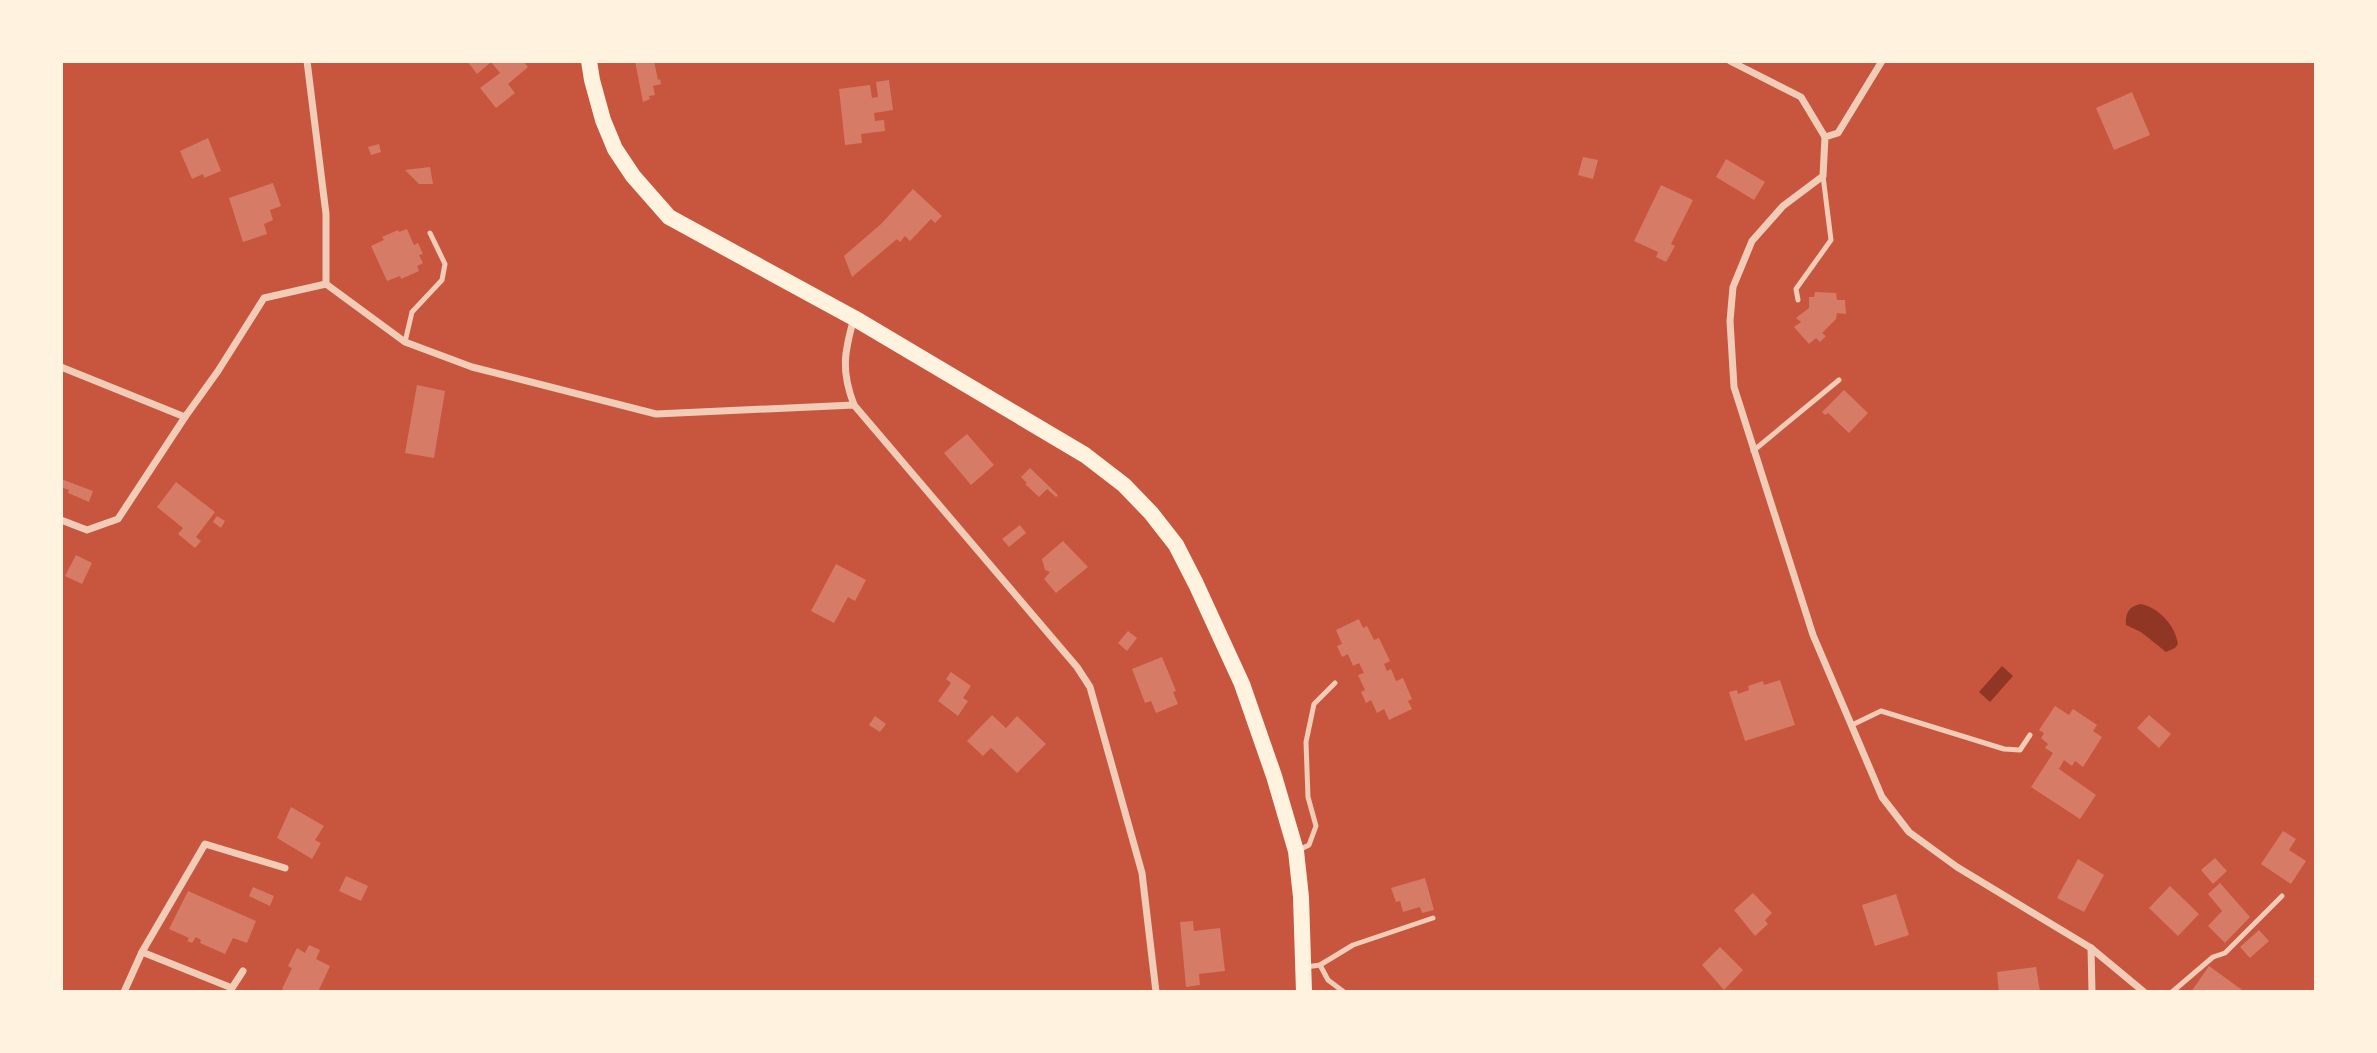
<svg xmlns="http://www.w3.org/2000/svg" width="2377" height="1053" font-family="'Golos Text',sans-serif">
<rect width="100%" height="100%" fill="#c8553d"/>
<g fill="#8f3625">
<path d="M2141 604C2159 608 2175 625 2178 644L2175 648 2166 652 2141 632 2126 625C2125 613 2129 606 2141 604Z"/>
<path d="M2002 666 2013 676 1990 702 1979 692Z"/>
</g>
<g fill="#d67c66">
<path d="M467 61H523L528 67 508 84 515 93 496 108 480 88 500 73 491 62 477 74Z"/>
<path d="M635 61H654L658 80 660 79 661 84 653 86 655 95 649 96 650 99 643 102Z"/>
<path d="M889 80 893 110 874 113 875 121 884 120 885 131 861 134 862 143 845 145 839 89 870 85 872 98 878 97 876 82Z"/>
<path d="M2132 92 2150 135 2114 150 2096 108Z"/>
<path d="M208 138 221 171 204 178 203 174 192 179 180 151Z"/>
<path d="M379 144 381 152 371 155 368 147Z"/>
<path d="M1583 157 1598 160 1593 179 1578 175Z"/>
<path d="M1726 159 1765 182 1754 200 1716 177Z"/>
<path d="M430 167 433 184H419L405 170Z"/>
<path d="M273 183 281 206 270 210 273 220 264 224 267 234 243 242 229 198Z"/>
<path d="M1661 185 1693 200 1671 244 1675 246 1666 262 1656 257 1658 252 1634 241Z"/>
<path d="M913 189 942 216 935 223 931 219 910 241 905 236 900 242 897 239 852 277 844 256 881 224Z"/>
<path d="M407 229 414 245 418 243 423 254 419 255 423 263 417 266 419 271 401 279 400 276 387 281 371 246 384 240 382 237 398 230 399 232Z"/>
<path d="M1815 292 1836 293 1837 300H1845L1846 314 1837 313 1836 319 1822 333 1826 336 1820 342 1816 338 1809 344 1794 327 1801 322 1796 318 1809 308V297H1814Z"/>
<path d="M417 385 445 391 434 458 405 453Z"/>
<path d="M1844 390 1868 413 1849 433 1828 413 1825 415 1822 412Z"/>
<path d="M967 434 994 465 971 485 944 453Z"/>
<path d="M1030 468 1058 495 1056 497 1047 489 1039 497 1025 484 1027 483 1021 477Z"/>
<path d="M61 479 93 491 89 502 68 493 69 490 61 487Z"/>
<path d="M176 482 215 512 196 537 201 541 195 548 178 534 183 528 157 507Z"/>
<path d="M217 516 225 521 221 528 213 522Z"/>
<path d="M1020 525 1026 533 1009 547 1002 539Z"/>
<path d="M1063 541 1088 567 1056 593 1044 579 1050 572 1045 570 1042 559Z"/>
<path d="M76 555 92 563 82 584 65 576Z"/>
<path d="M836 564 866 580 855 601 848 597 834 623 811 611Z"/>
<path d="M1359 619 1363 628 1367 626 1374 640 1379 638 1390 661 1384 664 1387 671 1391 669 1396 681 1403 678 1412 699 1408 701 1412 709 1389 720 1384 709 1377 713 1371 700 1366 703 1361 692 1365 690 1358 675 1364 673 1359 663 1353 666 1348 654 1342 657 1337 646 1342 644 1336 630Z"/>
<path d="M1128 631 1137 638 1127 651 1118 643Z"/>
<path d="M1162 657 1176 691 1173 692 1178 704 1156 713 1151 701 1145 703 1132 669Z"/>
<path d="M951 672 971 686 963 698 968 701 958 716 938 701 951 683 946 679Z"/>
<path d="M1780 680 1795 725 1745 741 1729 692 1737 690 1738 694 1749 690 1748 686 1763 681 1764 685Z"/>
<path d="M2055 706 2069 715 2073 709 2097 725 2093 731 2102 737 2083 767 2075 761 2072 766 2064 760 2059 769 2096 795 2080 819 2031 787 2053 753 2045 748 2048 744 2041 738 2044 733 2039 730Z"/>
<path d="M992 715 1006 728 1017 716 1046 744 1017 773 991 748 983 756 967 741Z"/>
<path d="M2149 715 2171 734 2159 748 2137 728Z"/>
<path d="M875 716 886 724 880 732 869 725Z"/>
<path d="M291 807 324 826 315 840 321 843 312 859 277 838Z"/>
<path d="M2283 831 2296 839 2289 850 2306 861 2291 884 2261 864Z"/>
<path d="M2215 858 2227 871 2213 884 2201 870Z"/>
<path d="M2078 859 2104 875 2084 912 2057 898Z"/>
<path d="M346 876 368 886 361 901 339 891Z"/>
<path d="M1425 878 1434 910 1422 913 1420 907 1403 912 1400 901 1396 902 1391 888Z"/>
<path d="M2220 883 2250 917 2225 943 2208 926 2222 911 2208 894Z"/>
<path d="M2170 886 2199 914 2178 936 2149 908Z"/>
<path d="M253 887 274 896 270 906 249 896Z"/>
<path d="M188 891 256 921 247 943 233 938 225 954 200 943 201 940 196 937 192 943 187 941 189 938 169 929Z"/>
<path d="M1753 893 1772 913 1765 920 1768 924 1755 936 1734 910Z"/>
<path d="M1896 894 1909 935 1875 946 1862 905Z"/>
<path d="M1193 921 1194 931 1220 928 1225 971 1199 974 1200 985 1186 987 1180 922Z"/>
<path d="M2259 930 2269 941 2250 958 2240 947Z"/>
<path d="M309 945 320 950 316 959 330 966 318 992H287L282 989 292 968 288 966 297 948 305 953Z"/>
<path d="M1720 947 1743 970 1724 990 1702 965Z"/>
<path d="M2209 966 2245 992H2191Z"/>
<path d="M2036 967 2040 992H1999L1997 972Z"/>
</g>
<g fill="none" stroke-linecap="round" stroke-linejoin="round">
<g stroke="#f1ccb7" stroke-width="5">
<path d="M1798 300 1796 289 1831 240 1823 176"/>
<path d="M405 342 412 312 442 280 445 264 430 233"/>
<path d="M1753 451 1839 380"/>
<path d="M1852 725 1881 711 2004 749 2020 750 2030 735"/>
<path d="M1299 850 1309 845 1316 826 1308 797 1306 742 1314 704 1335 683"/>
<path d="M1320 965 1328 980 1344 992"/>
<path d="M1306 967 1320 965 1353 945 1433 918"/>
<path d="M2172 992 2213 957 2225 953 2282 896"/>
</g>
<g stroke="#f1ccb7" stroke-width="7">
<path d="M307 61 326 214V284L405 342 472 367 656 414 854 405 1077 667 1090 687 1142 873 1156 992"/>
<path d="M1730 61 1801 97 1825 137"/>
<path d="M1882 61 1838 133 1825 137 1823 176 1783 206 1752 241 1733 287 1730 321 1734 387 1813 635 1882 797 1909 832 1957 867 2091 948 2144 992"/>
<path d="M854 318C844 353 841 371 854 405"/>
<path d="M61 367 185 417"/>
<path d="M61 520 87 530 118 519 185 417 218 371 264 298 326 284"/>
<path d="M2091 948 2092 992"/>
<path d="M142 952 232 988 243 971"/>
<path d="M124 992 142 952 205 844 285 868"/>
</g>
<path stroke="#fff3e0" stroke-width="16" d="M589 61 592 80 603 120 615 149 633 176 669 217 854 318 1085 455 1124 485 1151 513 1176 545 1196 584 1242 684 1274 776 1296 851 1301 897 1304 992"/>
</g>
<rect width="2377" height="1053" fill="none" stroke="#fff3e0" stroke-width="126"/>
</svg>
